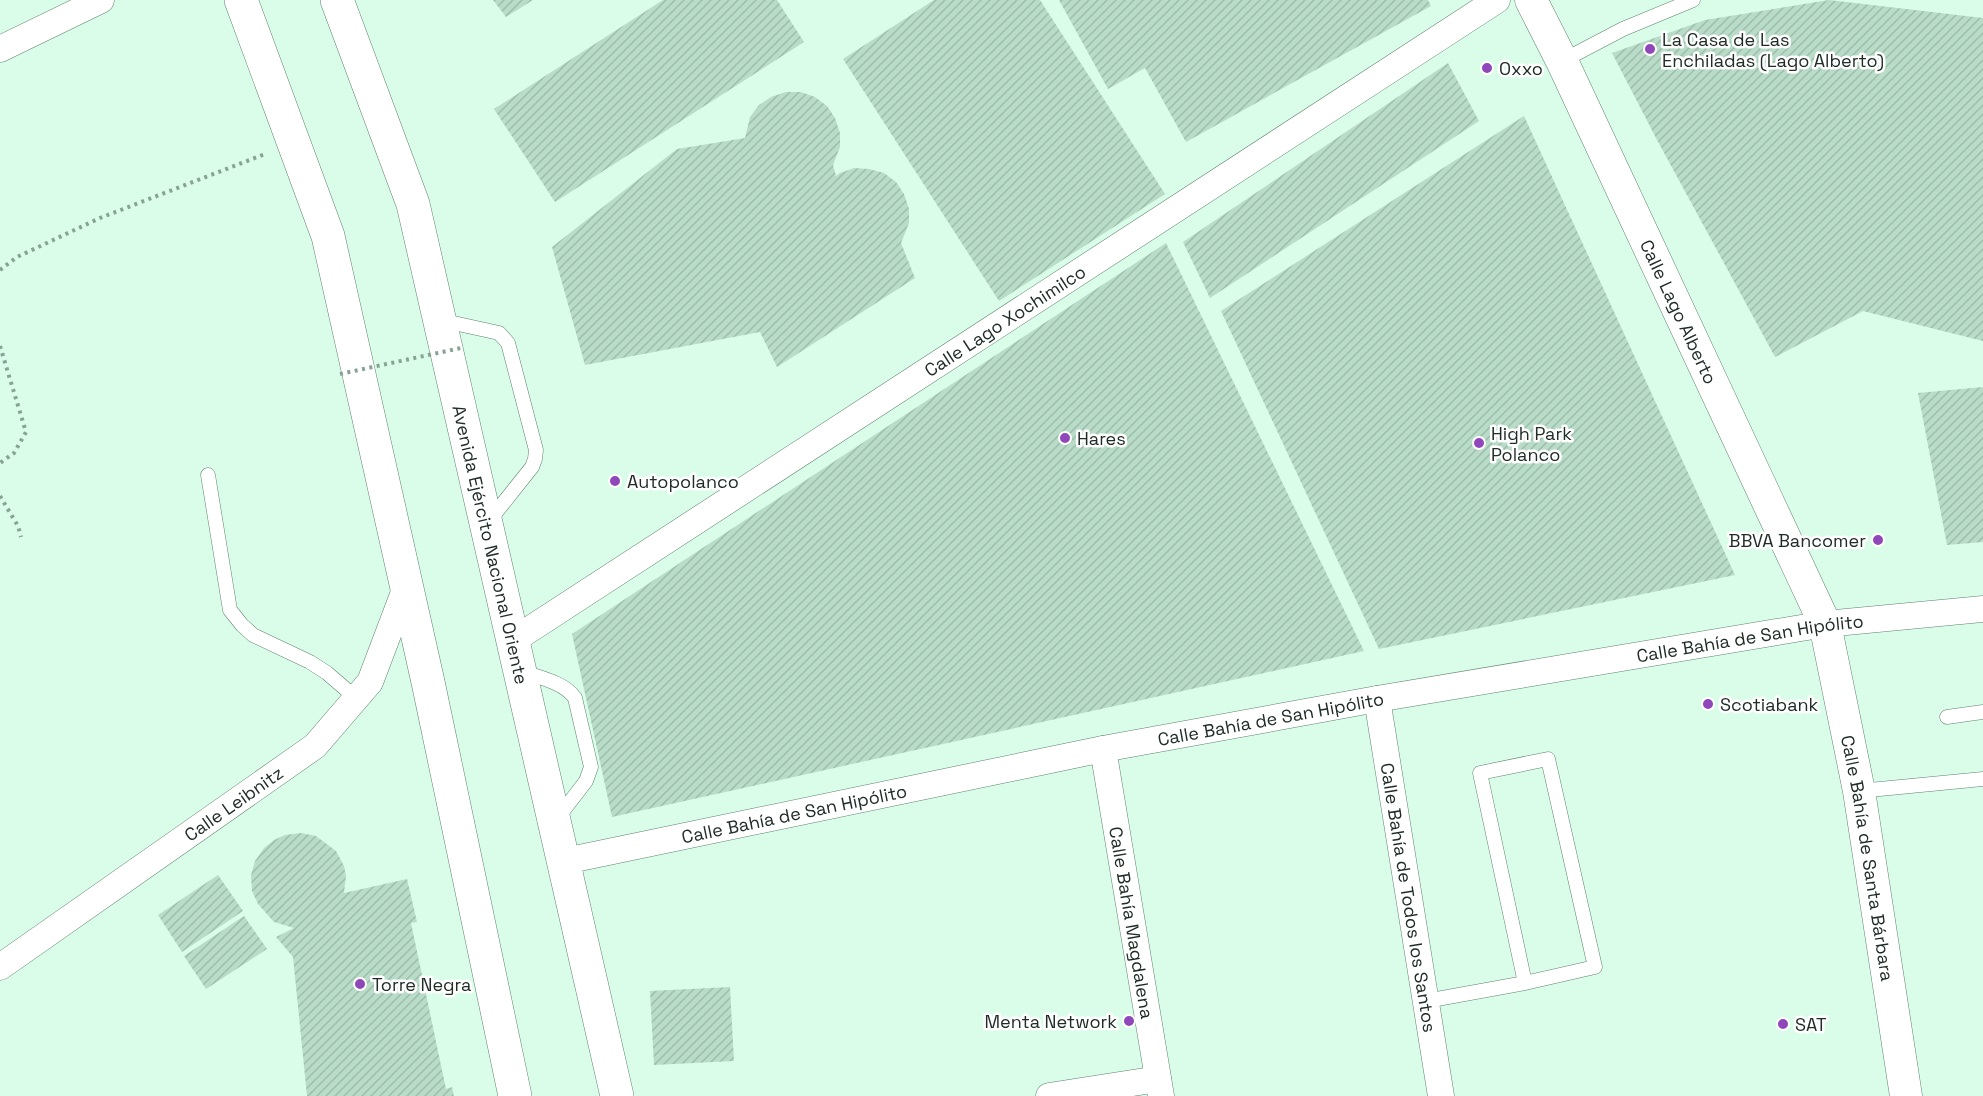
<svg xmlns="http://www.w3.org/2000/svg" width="1983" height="1096" font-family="'Space Grotesk',sans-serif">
<defs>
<pattern id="building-hatch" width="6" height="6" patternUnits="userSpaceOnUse" patternTransform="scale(1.5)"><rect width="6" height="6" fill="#b9dcc8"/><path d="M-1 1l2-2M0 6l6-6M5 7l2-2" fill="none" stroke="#9fbdac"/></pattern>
</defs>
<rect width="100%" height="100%" fill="#d9fde9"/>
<g fill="url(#building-hatch)">
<path d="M493 0H533L506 17Z"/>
<path d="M663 0H777L804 42 555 202 494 109Z"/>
<path d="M934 0H1040L1165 194 999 301 843 59Z"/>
<path d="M1059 0H1428L1431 6 1186 142 1145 68 1108 89Z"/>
<path d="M1829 0 1983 18V341L1863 311 1775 357 1656 138 1612 53 1705 20Z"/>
<path d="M1448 63 1479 121 1210 298 1183 242Z"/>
<path d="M786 92H801L815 97 827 106 835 118 840 133V147L833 165 836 176 840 173 854 168 869 169 884 173 896 182 904 194 909 209V223L901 243 915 278 777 367 760 332 585 365 552 247 677 149 745 138 750 117 759 105 771 97Z"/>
<path d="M1524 116 1735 575 1379 649 1221 311Z"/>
<path d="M1166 243 1364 651 612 817 572 634Z"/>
<path d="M1983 387V542L1947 545 1918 393Z"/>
<path d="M301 833 316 836 336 851 344 866 346 876 344 893 407 879 417 922 411 923 446 1089 452 1087 454 1096H307L293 957 276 937 294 928 274 922 258 904 252 891 251 875 255 861 264 848 274 840 285 835Z"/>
<path d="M218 875 243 911 182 952 158 915Z"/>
<path d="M244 916 267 949 206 989 184 956Z"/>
<path d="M730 987 734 1061 654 1065 650 991Z"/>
</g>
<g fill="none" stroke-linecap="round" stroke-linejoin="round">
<defs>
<g id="service">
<path d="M1562 61 1623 29 1693 0"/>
<path d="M440 320 499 333 508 343 536 450 535 459 532 467 489 521"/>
<path d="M208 475 230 610 242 625 253 635 310 662 327 673 356 698"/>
<path d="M521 671C540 678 564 682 575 698L591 767 586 781 556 820"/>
<path d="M1947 717 1983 712"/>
<path d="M1859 791 1983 779"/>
<path d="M1426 1001 1525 983 1595 967 1548 759 1480 773 1525 983"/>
</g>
<g id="minor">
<path d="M0 49 101 0"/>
<path id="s1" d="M512 641 1497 0"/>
<path id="s2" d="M1377 699 1441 1096"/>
<path id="s3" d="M1103 749 1161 1096"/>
<path id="s4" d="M565 861 1103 749 1377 699 1825 624 1983 609"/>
<path id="s5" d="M0 967 315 746 370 682 406 587"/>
<path d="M1049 1096 1158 1079"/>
</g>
<g id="tertiary">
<path id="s6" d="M1531 0 1562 61 1825 624 1859 791 1906 1096"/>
</g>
<g id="secondary">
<path d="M241 0 328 236 428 682 515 1096"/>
<path id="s7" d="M337 0 413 204 617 1096"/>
</g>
</defs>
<use href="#service" stroke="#618170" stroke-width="15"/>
<use href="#minor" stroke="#618170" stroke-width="27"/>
<use href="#tertiary" stroke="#618170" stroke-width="33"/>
<use href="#secondary" stroke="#618170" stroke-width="34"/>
<g stroke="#88a294" stroke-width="4" stroke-dasharray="3 4.5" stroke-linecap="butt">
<path d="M0 270 17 257 100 218 265 154"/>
<path d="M0 346 26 432 14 453 0 463"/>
<path d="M0 496 18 526 21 537"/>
</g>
<use href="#service" stroke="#fff" stroke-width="14"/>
<use href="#minor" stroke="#fff" stroke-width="26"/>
<use href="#tertiary" stroke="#fff" stroke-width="32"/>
<use href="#secondary" stroke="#fff" stroke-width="33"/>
<path stroke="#88a294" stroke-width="4" stroke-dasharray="3 4.5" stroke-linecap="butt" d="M340 374 461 348"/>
</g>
<g fill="#8f47ba" stroke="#fff" stroke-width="2">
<circle cx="1650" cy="49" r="6"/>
<circle cx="1487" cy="68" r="6"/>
<circle cx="1065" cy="438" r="6"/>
<circle cx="1479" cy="443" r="6"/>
<circle cx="615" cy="481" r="6"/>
<circle cx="1878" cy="540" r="6"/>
<circle cx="1708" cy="704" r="6"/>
<circle cx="360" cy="984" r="6"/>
<circle cx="1129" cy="1021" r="6"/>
<circle cx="1783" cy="1024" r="6"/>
</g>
<g text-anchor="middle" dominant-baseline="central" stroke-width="5" stroke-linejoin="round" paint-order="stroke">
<g font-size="18" fill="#202d26" stroke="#fff" text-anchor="start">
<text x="1662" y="39">La Casa de Las<tspan x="1662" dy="21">Enchiladas (Lago Alberto)</tspan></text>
<text x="1499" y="68">Oxxo</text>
<text x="1491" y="433">High Park<tspan x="1491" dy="21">Polanco</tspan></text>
<text x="1077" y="438">Hares</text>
<text x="627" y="481">Autopolanco</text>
<text x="1866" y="540" text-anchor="end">BBVA Bancomer</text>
<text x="1720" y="704">Scotiabank</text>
<text x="372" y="984">Torre Negra</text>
<text x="1117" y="1021" text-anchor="end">Menta Network</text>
<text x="1795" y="1024">SAT</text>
</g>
<g font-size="18" fill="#202d26" stroke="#fff">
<text stroke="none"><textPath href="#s6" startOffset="345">Calle Lago Alberto</textPath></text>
<text stroke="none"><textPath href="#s1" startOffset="588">Calle Lago Xochimilco</textPath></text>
<text stroke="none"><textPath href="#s7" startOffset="567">Avenida Ejército Nacional Oriente</textPath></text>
<text stroke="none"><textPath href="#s4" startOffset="1206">Calle Bahía de San Hipólito</textPath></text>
<text stroke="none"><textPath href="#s4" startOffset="720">Calle Bahía de San Hipólito</textPath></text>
<text stroke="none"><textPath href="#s5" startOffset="285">Calle Leibnitz</textPath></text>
<text stroke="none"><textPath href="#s4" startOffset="234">Calle Bahía de San Hipólito</textPath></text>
<text stroke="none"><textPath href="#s6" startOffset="928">Calle Bahía de Santa Bárbara</textPath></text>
<text stroke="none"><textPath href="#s2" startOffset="201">Calle Bahía de Todos los Santos</textPath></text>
<text stroke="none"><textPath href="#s3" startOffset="176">Calle Bahía Magdalena</textPath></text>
</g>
</g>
</svg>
